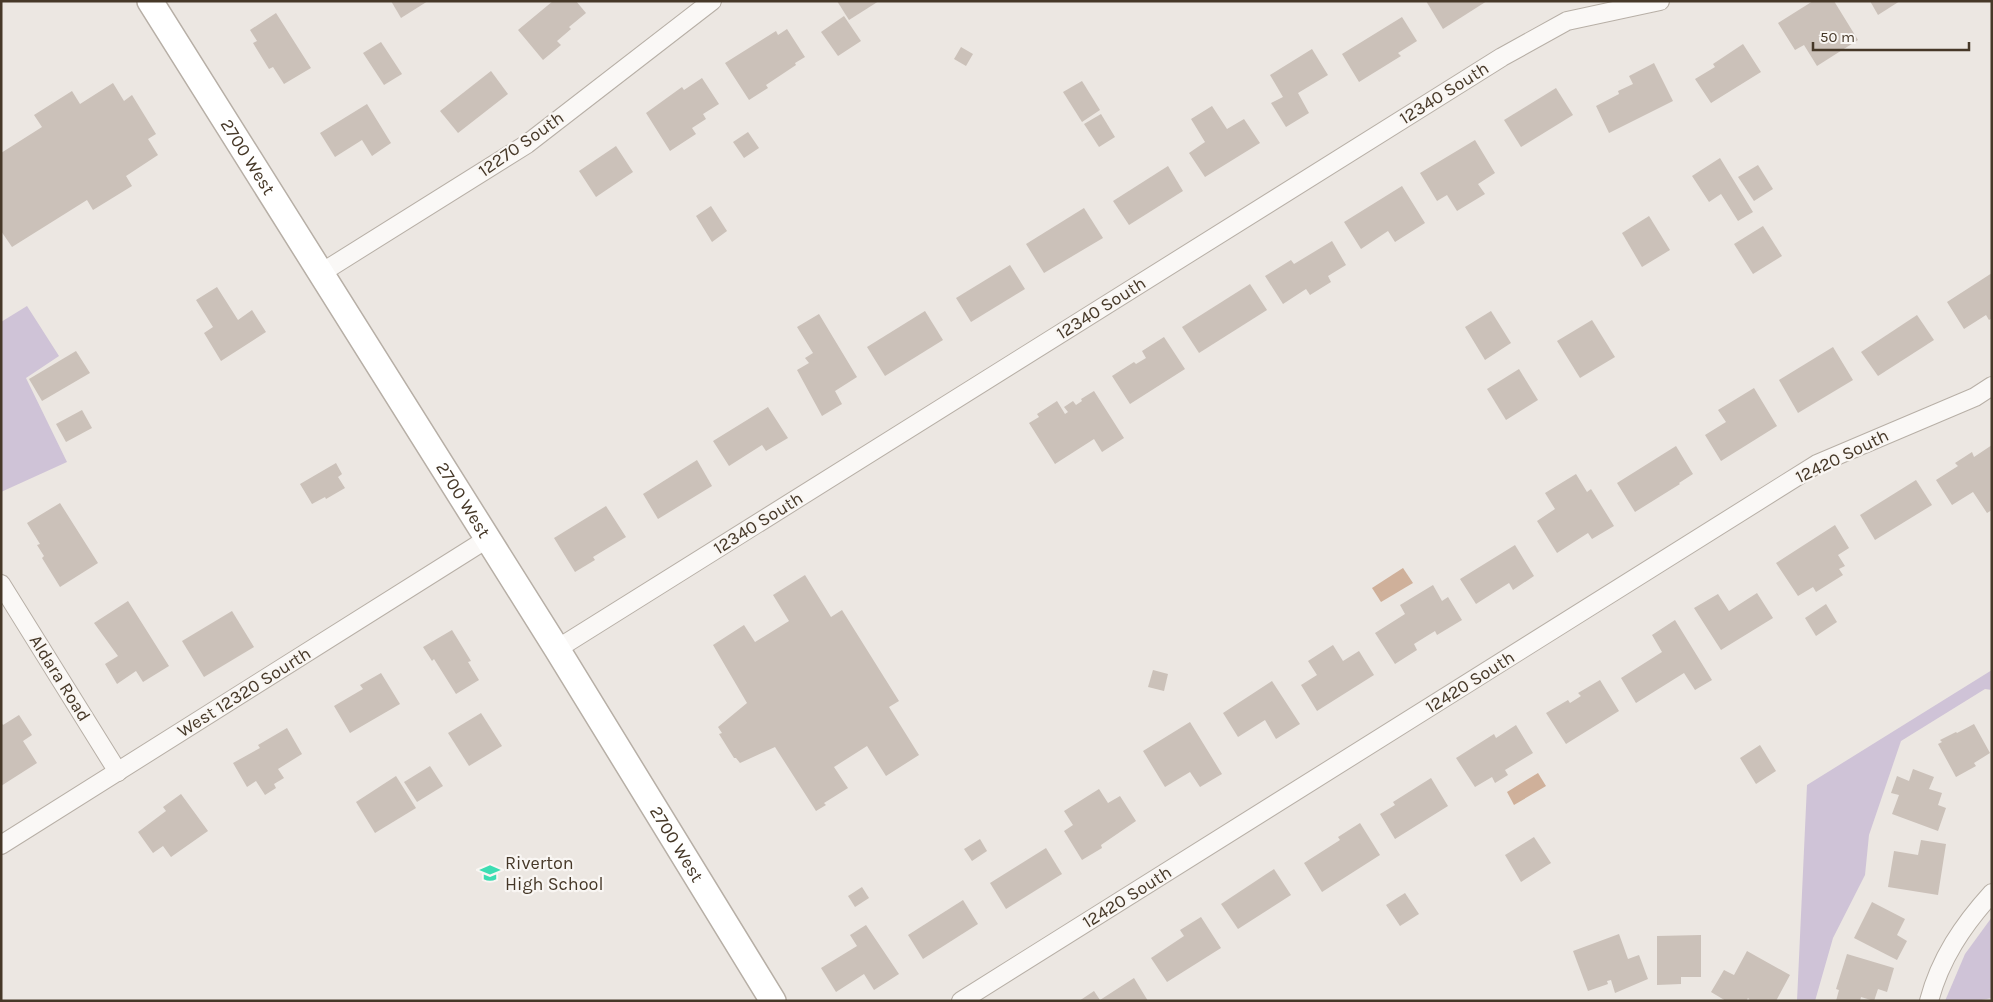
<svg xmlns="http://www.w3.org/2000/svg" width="1993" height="1002" font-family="Karla,sans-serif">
<rect width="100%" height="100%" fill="#ece7e2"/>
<g fill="#cfc3d7">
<path d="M27 306 59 356 26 378 67 462 1 492V322Z"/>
<path d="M1992 670V690L1985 689 1901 741 1869 835 1865 875 1833 938 1815 1001H1797L1807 785Z"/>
<path d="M1992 917V998L1976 1001H1945L1965 954Z"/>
</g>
<g fill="#cfb09a">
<path d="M1403 568 1413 583 1381 602 1372 588Z"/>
<path d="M1538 773 1546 786 1514 805 1507 792Z"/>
</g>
<g fill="#cbc1b9">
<path d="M391 1H428L401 18Z"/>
<path d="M553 1H576L586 13 569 27 571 29 557 41 561 45 543 60 518 30Z"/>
<path d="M837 1H879L849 20Z"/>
<path d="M1426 1H1487L1443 29Z"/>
<path d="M1813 1H1834L1858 40 1817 66 1804 45 1795 50 1778 23Z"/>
<path d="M1870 1H1900L1878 15Z"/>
<path d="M276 13 311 68 284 84 273 67 269 69 253 43 257 41 250 30Z"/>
<path d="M844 16 861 41 838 56 821 32Z"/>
<path d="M1402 17 1417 41 1398 53 1401 56 1359 82 1342 54Z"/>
<path d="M787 29 805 57 795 63 796 65 766 85 768 88 749 100 725 63 776 31 778 35Z"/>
<path d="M381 42 402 74 384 85 363 53Z"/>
<path d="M1743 44 1761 72 1711 103 1695 79 1715 67 1713 64Z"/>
<path d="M961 47 973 54 966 66 954 59Z"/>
<path d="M1312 49 1328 75 1298 93 1309 113 1286 127 1271 103 1283 97 1270 75Z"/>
<path d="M1654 63 1673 101 1609 133 1596 106 1619 94 1618 91 1633 84 1629 76Z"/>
<path d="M491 71 508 94 458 133 440 111Z"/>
<path d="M702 78 719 104 703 114 706 119 692 128 696 134 670 151 646 113 682 87 684 90Z"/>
<path d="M1082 81 1100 110 1082 122 1063 92Z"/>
<path d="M113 83 124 101 132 95 156 134 148 139 158 155 126 176 132 186 93 210 87 200 12 247 1 231V153L42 127 34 115 72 91 80 104Z"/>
<path d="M1556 88 1573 115 1521 147 1504 120Z"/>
<path d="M367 104 391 143 372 156 362 140 335 157 320 133Z"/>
<path d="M1212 106 1227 129 1244 119 1260 143 1205 177 1189 153 1205 142 1191 119Z"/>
<path d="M1101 114 1115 137 1099 147 1084 124Z"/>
<path d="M748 132 759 148 744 158 733 142Z"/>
<path d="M1475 140 1495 173 1478 184 1485 194 1457 211 1447 195 1437 201 1420 173Z"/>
<path d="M616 146 633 172 596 197 579 171Z"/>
<path d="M1720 158 1753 212 1738 221 1721 194 1709 202 1692 176Z"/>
<path d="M1758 165 1773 189 1754 201 1738 177Z"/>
<path d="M1168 166 1183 191 1129 225 1113 201Z"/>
<path d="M1402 186 1425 223 1395 242 1388 231 1361 249 1344 222Z"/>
<path d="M711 206 727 231 712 242 696 216Z"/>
<path d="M1084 208 1103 238 1044 273 1026 244Z"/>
<path d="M1649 216 1670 250 1642 267 1622 233Z"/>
<path d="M1763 226 1782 256 1753 274 1734 244Z"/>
<path d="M1332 241 1346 265 1328 276 1331 282 1310 295 1306 289 1283 304 1265 276 1291 260 1294 264Z"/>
<path d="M1010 265 1025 289 971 322 956 298Z"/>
<path d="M1992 273V318L1989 320 1986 315 1964 329 1947 302Z"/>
<path d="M1250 284 1267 310 1199 353 1182 327Z"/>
<path d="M217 287 238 320 252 310 266 332 221 361 204 333 213 327 196 300Z"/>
<path d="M925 311 943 340 885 376 867 347Z"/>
<path d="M1491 311 1511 343 1485 360 1465 327Z"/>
<path d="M819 314 857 377 835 391 842 404 822 416 797 370 809 363 805 358 813 353 797 327Z"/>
<path d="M1917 315 1934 340 1878 376 1861 352Z"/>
<path d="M1592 320 1615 357 1580 378 1557 341Z"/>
<path d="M1164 337 1185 369 1130 404 1112 376 1134 362 1136 364 1146 358 1142 351Z"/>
<path d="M1833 347 1853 380 1798 413 1779 380Z"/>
<path d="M76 351 90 373 42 401 29 379Z"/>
<path d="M1519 369 1538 400 1506 420 1487 389Z"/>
<path d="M1754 388 1777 426 1721 461 1705 435 1726 422 1718 410Z"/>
<path d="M1094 391 1124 438 1102 452 1094 439 1055 464 1029 423 1039 417 1037 414 1057 401 1065 414 1068 412 1064 407 1073 401 1076 405 1082 401 1081 399Z"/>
<path d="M768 407 788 438 766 451 762 445 729 466 713 441Z"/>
<path d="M82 410 92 428 66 442 56 424Z"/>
<path d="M1992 445V510L1987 513 1973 492 1952 505 1936 480 1958 466 1955 463 1972 452 1974 457Z"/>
<path d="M1676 446 1693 474 1679 483 1680 484 1635 512 1617 483Z"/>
<path d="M697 460 712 486 658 519 643 494Z"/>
<path d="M336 463 342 474 338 477 345 488 326 499 325 497 312 504 300 484Z"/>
<path d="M1576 474 1587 492 1591 489 1614 526 1592 539 1588 533 1557 553 1537 521 1555 509 1545 493Z"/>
<path d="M1916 480 1932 505 1875 540 1860 515Z"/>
<path d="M60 503 98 563 60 587 42 558 44 556 37 545 40 544 27 523Z"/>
<path d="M606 506 626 537 593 557 595 560 575 572 554 538Z"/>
<path d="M1835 525 1849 548 1838 555 1845 566 1839 569 1843 575 1816 592 1813 587 1798 596 1776 563Z"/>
<path d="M1515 545 1534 576 1513 590 1509 583 1476 604 1460 579Z"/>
<path d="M805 575 831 617 842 610 899 701 889 707 919 755 886 776 867 746 834 767 848 788 824 803 826 805 816 811 775 747 740 763 736 758H734L719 734 722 733 718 727 747 703 713 645 744 625 755 642 789 621 773 595Z"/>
<path d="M1433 585 1442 601 1448 597 1462 620 1437 635 1435 631 1414 644 1417 650 1395 664 1375 633 1405 614 1400 605Z"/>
<path d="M1757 593 1773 618 1721 650 1694 608 1718 594 1729 611Z"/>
<path d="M128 601 169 666 143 682 136 671 117 684 105 664 118 656 94 623Z"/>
<path d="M1826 604 1837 622 1816 636 1805 618Z"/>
<path d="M232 611 254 647 204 677 182 641Z"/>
<path d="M1675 620 1712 680 1695 690 1684 673 1636 703 1621 678 1662 652 1652 635Z"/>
<path d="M452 630 471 661 468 662 479 680 456 694 434 659 432 661 423 647Z"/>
<path d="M1333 645 1343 661 1359 651 1374 675 1317 711 1301 685 1317 675 1308 661Z"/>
<path d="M1153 670 1168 674 1164 691 1148 687Z"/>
<path d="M381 673 400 704 350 733 334 706 363 689 360 685Z"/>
<path d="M1600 680 1619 711 1566 744 1546 713 1568 700 1570 703 1581 696 1578 693Z"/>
<path d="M1272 681 1300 724 1276 739 1265 720 1238 737 1223 713Z"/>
<path d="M481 713 502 746 469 766 448 733Z"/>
<path d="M19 715 32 735 23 741 37 763 1 786V722L3 725Z"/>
<path d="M1190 722 1222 774 1200 787 1190 772 1165 787 1143 751Z"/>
<path d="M1974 724 1990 753 1974 763 1976 766 1956 777 1938 744 1942 742 1940 740 1956 732 1957 733Z"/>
<path d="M1516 725 1533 753 1505 770 1508 775 1495 783 1492 777 1475 787 1456 758 1494 734 1496 738Z"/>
<path d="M287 728 302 754 278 769 284 778 274 784 276 788 265 795 256 781 247 787 233 763 260 748 258 745Z"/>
<path d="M1760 745 1776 771 1756 784 1740 758Z"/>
<path d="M430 766 443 786 417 802 404 782Z"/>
<path d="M1913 769 1934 777 1929 789 1942 793 1938 805 1946 808 1938 831 1892 814 1899 795 1891 793 1897 776 1909 781Z"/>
<path d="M396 776 416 808 375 833 356 802Z"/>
<path d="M1431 778 1448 806 1395 839 1380 814 1395 805 1393 802Z"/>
<path d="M1099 789 1108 803 1120 796 1136 821 1101 845 1102 848 1082 860 1064 831 1073 825 1064 811Z"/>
<path d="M181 794 208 831 171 857 163 846 153 853 138 832 166 811 163 807Z"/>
<path d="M1360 823 1380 855 1322 892 1304 863 1340 840 1338 837Z"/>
<path d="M1534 837 1551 863 1521 882 1505 855Z"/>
<path d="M980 839 987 851 972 861 964 849Z"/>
<path d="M1921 840 1946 844 1938 895 1888 887 1894 851 1918 855Z"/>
<path d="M1046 848 1062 874 1006 909 990 883Z"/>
<path d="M1274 869 1291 895 1238 929 1221 904Z"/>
<path d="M862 887 869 898 855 907 848 896Z"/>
<path d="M1405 893 1419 914 1400 926 1386 905Z"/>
<path d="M963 900 978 924 923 959 908 935Z"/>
<path d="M1872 902 1905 919 1897 935 1907 941 1897 960 1854 938Z"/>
<path d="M1201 917 1221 948 1167 982 1151 958 1184 936 1180 930Z"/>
<path d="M866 925 899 974 874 990 864 974 836 992 821 968 857 946 850 935Z"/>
<path d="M1619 934 1628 959 1639 955 1648 979 1615 993 1611 980 1607 981 1608 984 1588 991 1573 951Z"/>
<path d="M1701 935V977H1681V984L1657 985V936Z"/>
<path d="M1747 951 1790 975 1776 1001H1751L1748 998 1746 1001H1726L1711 992 1724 970 1734 975Z"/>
<path d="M1847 954 1894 968 1887 992 1878 989 1874 1001 1861 997 1860 1001H1836L1839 990 1836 989Z"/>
<path d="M1134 978 1148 1001H1079L1094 991 1100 1000Z"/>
</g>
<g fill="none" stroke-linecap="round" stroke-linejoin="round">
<defs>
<g id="street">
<path d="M321 273 527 144 712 1"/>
<path d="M1 584 118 772"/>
<path d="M557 649 1502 57 1567 21 1660 1"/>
<path d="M1 845 487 539"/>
<path d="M961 1001 1817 464 1975 397 1992 386"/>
<path d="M1929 1001C1940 959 1963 925 1992 893"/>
</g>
<g id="secondary">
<path id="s1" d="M150 1 557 649 773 1001"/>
</g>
</defs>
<use href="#street" stroke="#b7afa6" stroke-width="20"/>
<use href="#secondary" stroke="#b7afa6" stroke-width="28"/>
<use href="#street" stroke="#faf8f6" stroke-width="18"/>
<use href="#secondary" stroke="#fff" stroke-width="25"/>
</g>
<defs>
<symbol id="school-bare" viewBox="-9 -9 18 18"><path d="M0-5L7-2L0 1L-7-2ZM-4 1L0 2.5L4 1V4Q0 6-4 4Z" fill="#3cddb2" stroke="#f9f6f3" stroke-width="2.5" paint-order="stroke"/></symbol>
</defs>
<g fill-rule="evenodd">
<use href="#school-bare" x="476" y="859" width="28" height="28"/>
</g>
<g text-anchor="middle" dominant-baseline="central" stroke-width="4.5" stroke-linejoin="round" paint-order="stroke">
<g font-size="18" fill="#463828" stroke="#f9f6f3">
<text transform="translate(1444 93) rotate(-32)">12340 South</text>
<text transform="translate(521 144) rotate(-35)">12270 South</text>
<text stroke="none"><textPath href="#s1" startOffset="184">2700 West</textPath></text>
<text transform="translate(1101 308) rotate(-32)">12340 South</text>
<text transform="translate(1842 456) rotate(-26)">12420 South</text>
<text stroke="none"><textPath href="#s1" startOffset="589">2700 West</textPath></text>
<text transform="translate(758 523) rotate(-32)">12340 South</text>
<text transform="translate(60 678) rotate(58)">Aldara Road</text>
<text transform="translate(1470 682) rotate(-32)">12420 South</text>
<text transform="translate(244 692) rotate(-32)">West 12320 Sourth</text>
<text stroke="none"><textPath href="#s1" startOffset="994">2700 West</textPath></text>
<text transform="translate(1127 897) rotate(-32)">12420 South</text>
</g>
<g font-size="18" fill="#463828" stroke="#f9f6f3" text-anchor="start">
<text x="505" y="863">Riverton<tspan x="505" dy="21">High School</tspan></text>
</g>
</g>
<rect width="1993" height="1002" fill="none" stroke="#463828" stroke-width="5"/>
<path d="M1813 42v8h156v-8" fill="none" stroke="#463828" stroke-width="2.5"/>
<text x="1820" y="42" font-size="15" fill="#463828" stroke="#f9f6f3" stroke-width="4" paint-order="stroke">50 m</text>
</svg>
